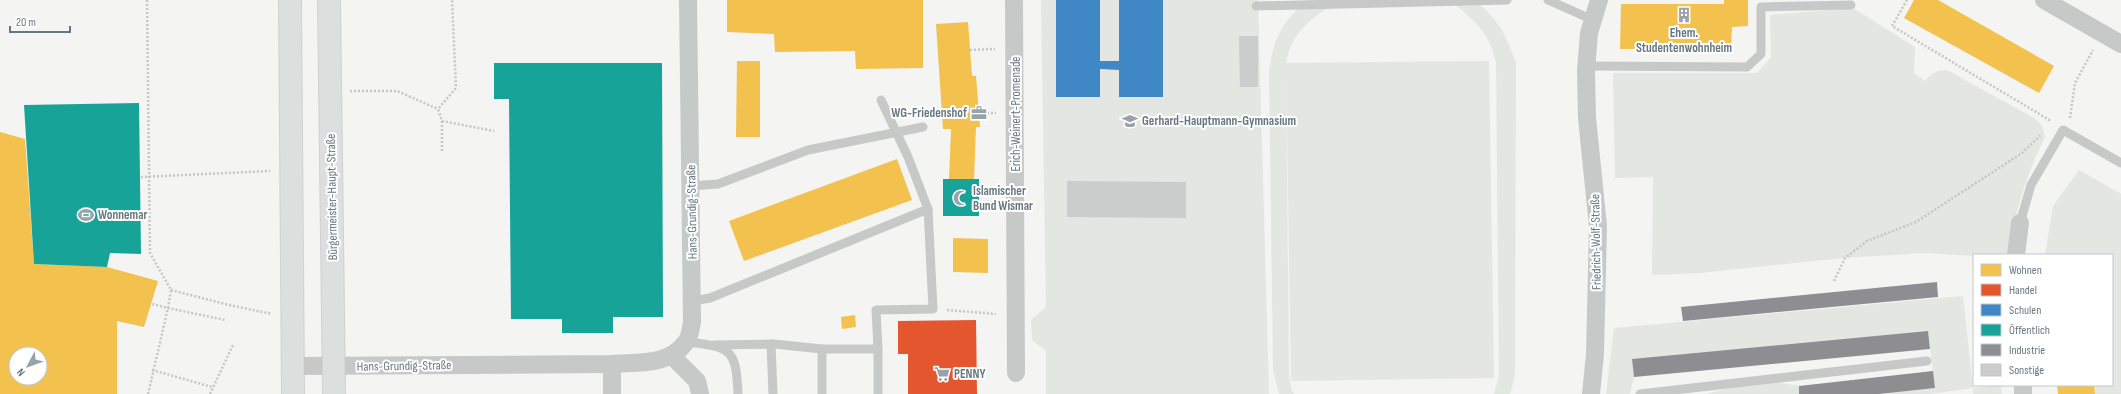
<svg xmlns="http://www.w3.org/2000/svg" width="2121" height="394" font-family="'Sofia Sans Condensed',sans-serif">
<rect width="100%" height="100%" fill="#f4f4f3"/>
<g fill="#e3e6e1">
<path d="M1041 0H1258L1269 394H1046V351L1032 340 1031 320 1046 307Z"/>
<path d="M1306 0H1343C1315 14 1291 31 1286 63L1489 61 1494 378 1291 381 1286 64 1289 374 1291 388 1294 394H1279L1273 370 1269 72C1273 39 1282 23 1306 0Z"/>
<path d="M1475 0C1500 22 1505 33 1516 63L1515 376 1510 394H1494L1499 376 1496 63C1489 33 1478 24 1455 4Z"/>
<path d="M1853 8 1915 47 1914 73 1925 81C1932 73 1936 70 1947 70L2036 119 2042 126 2045 137C2026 175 2015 213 2008 255L1974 256 1925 253 1843 258 1700 273 1652 275 1653 177 1615 178 1613 73H1757L1771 57 1770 15Z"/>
<path d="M2079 170 2121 194V394H2095L2094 385H2112V255H2045L2053 206Z"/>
<path d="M1963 296 1973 388 2001 385 2002 394H1973V388L1930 394H1879L1935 388 1928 332 1632 360 1634 377 1630 394H1606L1614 328Z"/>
<path d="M1777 382 1799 386V394H1706L1737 385Z"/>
</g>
<g fill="#f2c14e" fill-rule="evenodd">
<path d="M727 0H923V68L856 69 855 51 775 52 774 34 727 32Z"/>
<path d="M1724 0H1748V26L1732 27 1731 48 1620 49 1621 4H1724Z"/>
<path d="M1914 0H1938L2054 66 2039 93 1904 18Z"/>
<path d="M968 22 972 76H976L980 127H976L974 179H949L951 129H943L936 24Z"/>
<path d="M737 61H760V137H736Z"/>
<path d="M0 132 25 139 34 264 107 267 158 281 144 327 117 321V394H0ZM16 354H40V378H16Z"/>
<path d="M897 159 912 200 744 261 729 221Z"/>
<path d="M953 238 988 239V273L953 272Z"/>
<path d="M855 315 856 327 842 329 841 317Z"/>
<path d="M2057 385H2094L2095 394H2058Z"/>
</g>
<path fill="#e4572e" d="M976 320 977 394H908V354H898V321Z"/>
<path fill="#3f88c5" d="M1056 0H1100V61H1119V0H1163V97H1119V70L1100 69V97H1056Z"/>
<g fill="#17a398">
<path d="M494 63H662L663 317H613V333H562V319H511L509 99H494Z"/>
<path d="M139 103 141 254 110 253 107 267 34 264 24 105Z"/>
<rect x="943" y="179" width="36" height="37"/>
</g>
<g fill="#8d8d92">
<path d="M1937 282 1938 297 1683 321 1681 307Z"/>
<path d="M1928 331 1930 349 1634 377 1632 359Z"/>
<path d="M1933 371 1935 388 1879 394H1799V386Z"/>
</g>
<g fill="#cbcccc">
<path d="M1239 36H1258V87H1240Z"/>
<path d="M1067 181 1186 182V218L1067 217Z"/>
</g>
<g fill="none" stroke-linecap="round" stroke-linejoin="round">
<defs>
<g id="secondary">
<path d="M290 0 293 394"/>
<path d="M329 0 334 394"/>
</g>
</defs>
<use href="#secondary" stroke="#d0d1d1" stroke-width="24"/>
<g stroke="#c5c6c7" stroke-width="2.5" stroke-dasharray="2 2" stroke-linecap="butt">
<path d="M147 0 150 253 171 290 168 308 152 304"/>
<path d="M1907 0 1892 26 2051 121"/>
<path d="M970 50 995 49"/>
<path d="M350 91H397L438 109"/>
<path d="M979 113H996"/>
<path d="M2070 118 2075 83 2093 50"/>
<path d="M442 121 494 131"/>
<path d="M442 151V121L438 109 456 88 452 0"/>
<path d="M141 177 270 171"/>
<path d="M979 202H996"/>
<path d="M1834 281 1845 258 1867 241 1916 222 2022 153 2042 134"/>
<path d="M171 290 229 305 272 314"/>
<path d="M947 310 996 314"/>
<path d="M152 370 212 387"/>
<path d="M148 394 168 308 225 320"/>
<path d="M210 394 233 345"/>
</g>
<g stroke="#c7c9c9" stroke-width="9">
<path d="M1548 0 1593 20"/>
<path d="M1256 6 1507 0"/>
<path d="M1586 66 1747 67 1761 54V7L1851 5"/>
<path d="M691 186 718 184 808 150 923 127"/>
<path d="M2020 223 2031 185 2063 130 2121 163"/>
<path d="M693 301 710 298 928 209"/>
<path d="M687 342C731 347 736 348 738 394"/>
<path d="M771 344 773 394"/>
<path d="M715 345 774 344 822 349H878L876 310 933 309 928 209 908 157 881 100"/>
<path d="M878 349V394"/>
<path d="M822 394V349"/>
<path d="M1640 394 1927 361"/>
</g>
<g stroke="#c7c9c9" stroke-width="18">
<path d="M1014 0 1016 373"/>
<path d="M2044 0 2121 44"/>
<path d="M2016 255 2020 223"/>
<path d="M672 356 697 381 700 394"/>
<path d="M293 366 612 364C638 362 669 366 686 342 690 337 691 328 692 322L688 0"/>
<path d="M2023 385V394"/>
<path d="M612 394V364"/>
<path d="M1591 394 1595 354 1598 226 1587 118 1586 71 1589 33 1599 0"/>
</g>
<use href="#secondary" stroke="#dddede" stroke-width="22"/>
</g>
<defs>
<symbol id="building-bare" viewBox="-9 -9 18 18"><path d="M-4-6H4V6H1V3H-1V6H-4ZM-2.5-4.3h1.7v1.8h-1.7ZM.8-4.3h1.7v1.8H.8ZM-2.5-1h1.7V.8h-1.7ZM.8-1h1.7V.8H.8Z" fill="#98a3a9" stroke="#fff" stroke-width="2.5" paint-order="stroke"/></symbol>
<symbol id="office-bare" viewBox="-9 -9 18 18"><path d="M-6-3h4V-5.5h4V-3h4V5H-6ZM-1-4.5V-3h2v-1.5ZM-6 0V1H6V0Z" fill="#98a3a9" stroke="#fff" stroke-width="2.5" paint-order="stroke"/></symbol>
<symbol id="school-bare" viewBox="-9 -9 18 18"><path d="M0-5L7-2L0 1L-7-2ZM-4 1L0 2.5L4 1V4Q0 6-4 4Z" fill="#98a3a9" stroke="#fff" stroke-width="2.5" paint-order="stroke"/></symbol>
<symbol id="mosque-bare" viewBox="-9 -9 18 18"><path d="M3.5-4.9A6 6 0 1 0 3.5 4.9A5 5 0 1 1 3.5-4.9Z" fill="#98a3a9" stroke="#fff" stroke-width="2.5" paint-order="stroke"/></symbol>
<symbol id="stadium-bare" viewBox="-9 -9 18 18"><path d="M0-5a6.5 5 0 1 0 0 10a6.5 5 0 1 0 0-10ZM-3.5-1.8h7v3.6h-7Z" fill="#98a3a9" stroke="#fff" stroke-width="2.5" paint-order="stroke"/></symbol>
<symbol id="supermarket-bare" viewBox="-9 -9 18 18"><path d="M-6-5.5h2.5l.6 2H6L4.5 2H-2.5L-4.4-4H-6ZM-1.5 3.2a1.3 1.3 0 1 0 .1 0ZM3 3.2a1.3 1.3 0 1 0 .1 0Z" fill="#98a3a9" stroke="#fff" stroke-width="2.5" paint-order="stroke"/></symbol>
</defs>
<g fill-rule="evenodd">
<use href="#building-bare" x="1673" y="4" width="22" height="22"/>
<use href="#office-bare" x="968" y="102" width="22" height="22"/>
<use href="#school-bare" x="1119" y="110" width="22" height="22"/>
<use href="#mosque-bare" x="950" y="187" width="22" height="22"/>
<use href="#stadium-bare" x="75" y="204" width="22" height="22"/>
<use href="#supermarket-bare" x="931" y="363" width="22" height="22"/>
</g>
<g text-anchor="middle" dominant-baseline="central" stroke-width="4" stroke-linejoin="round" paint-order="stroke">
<g font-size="13" font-weight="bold" fill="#677781" stroke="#fff" text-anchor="start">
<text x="1684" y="33" text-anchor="middle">Ehem.<tspan x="1684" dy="15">Studentenwohnheim</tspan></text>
<text x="967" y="113" text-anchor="end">WG-Friedenshof</text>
<text x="1142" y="121">Gerhard-Hauptmann-Gymnasium</text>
<text x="973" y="191">Islamischer<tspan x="973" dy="15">Bund Wismar</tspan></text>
<text x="98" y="215">Wonnemar</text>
<text x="954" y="374">PENNY</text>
</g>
<g font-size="13" fill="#677781" stroke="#fff">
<text transform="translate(1016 114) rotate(-90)">Erich-Weinert-Promenade</text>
<text transform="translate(332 197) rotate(-91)">Bürgermeister-Haupt-Straße</text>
<text transform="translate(692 212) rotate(-91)">Hans-Grundig-Straße</text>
<text transform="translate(1596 242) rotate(-91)">Friedrich-Wolf-Straße</text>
<text transform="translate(404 366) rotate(-1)">Hans-Grundig-Straße</text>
</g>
</g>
<rect x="1973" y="254" width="140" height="132" fill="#ffffff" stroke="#c2c9cd"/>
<rect x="1981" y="264" width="20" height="12" fill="#f2c14e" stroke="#c2c9cd"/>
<text x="2009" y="274" font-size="12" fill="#677781">Wohnen</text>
<rect x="1981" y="284" width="20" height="12" fill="#e4572e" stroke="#c2c9cd"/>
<text x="2009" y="294" font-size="12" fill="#677781">Handel</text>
<rect x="1981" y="304" width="20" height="12" fill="#3f88c5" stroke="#c2c9cd"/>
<text x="2009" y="314" font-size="12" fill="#677781">Schulen</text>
<rect x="1981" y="324" width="20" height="12" fill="#17a398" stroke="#c2c9cd"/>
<text x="2009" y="334" font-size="12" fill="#677781">Öffentlich</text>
<rect x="1981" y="344" width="20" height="12" fill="#8d8d92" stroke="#c2c9cd"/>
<text x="2009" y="354" font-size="12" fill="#677781">Industrie</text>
<rect x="1981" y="364" width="20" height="12" fill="#cbcccc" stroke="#c2c9cd"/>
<text x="2009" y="374" font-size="12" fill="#677781">Sonstige</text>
<g transform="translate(28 366) rotate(229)"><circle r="19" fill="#ffffff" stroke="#c2c9cd"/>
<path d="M0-3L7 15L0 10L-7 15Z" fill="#98a3a9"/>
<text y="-6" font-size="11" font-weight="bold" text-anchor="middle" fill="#677781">N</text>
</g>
<path d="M10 26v6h60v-6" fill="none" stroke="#677781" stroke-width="2"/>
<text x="16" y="26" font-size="12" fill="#677781" stroke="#ffffff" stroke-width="3" paint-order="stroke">20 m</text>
</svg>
